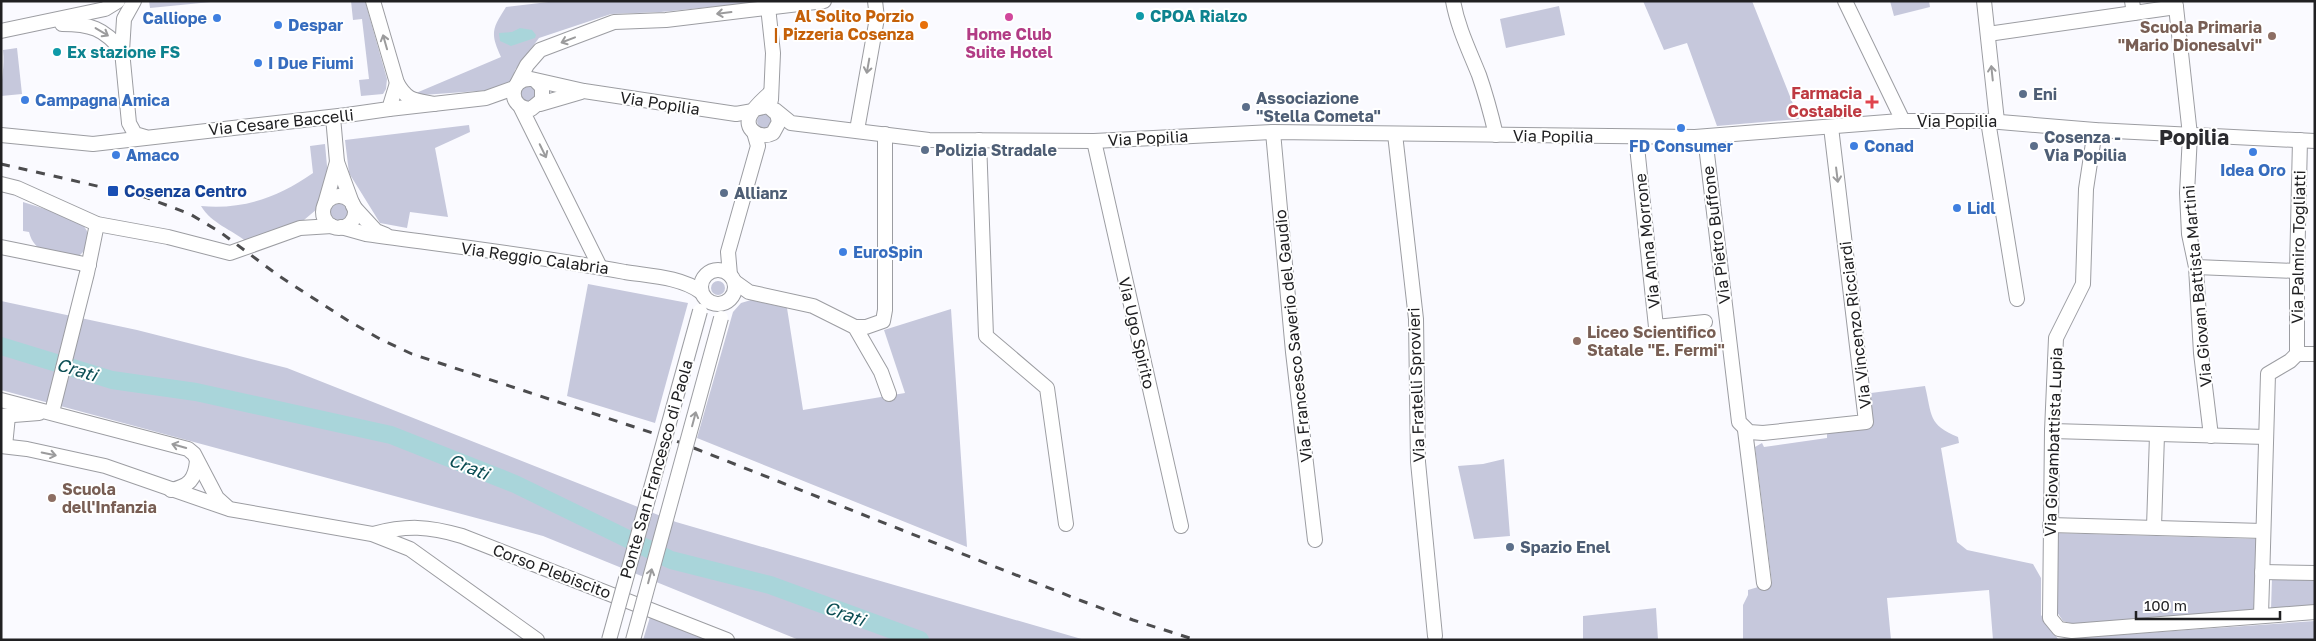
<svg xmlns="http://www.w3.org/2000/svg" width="2316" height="641" font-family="'Golos Text',sans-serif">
<rect width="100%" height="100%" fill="#fafaff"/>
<g fill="#c6c8dc">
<path d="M149 1H221L150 8Z"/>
<path d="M351 1H365L387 79 386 89 383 94 361 96 359 80 369 79 362 19 353 20Z"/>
<path d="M557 1H771L661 12 611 14 539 38 515 70 512 82 492 90 409 96 501 57C490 33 492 29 506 7Z"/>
<path d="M1643 1H1752L1799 119 1717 126 1687 43 1664 50Z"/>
<path d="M1890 1H1929L1930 7 1894 16Z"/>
<path d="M1559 6 1565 35 1506 48 1500 19Z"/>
<path d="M17 48 22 94 1 96C1 80 5 66 3 50Z"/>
<path d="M533 85 538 93 531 103 522 101 520 89 522 87Z"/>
<circle cx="764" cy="121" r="7"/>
<path d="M469 125 470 132 435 148 448 217 410 212 407 228 380 223 349 173 345 140Z"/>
<path d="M325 144 328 177 317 209 304 220 247 242C231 229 212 224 201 206 243 210 279 197 313 173L310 146Z"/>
<circle cx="338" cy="212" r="12"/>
<path d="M23 202 80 220 87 231 88 239 85 250 78 257C56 253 35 256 29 232L23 231Z"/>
<circle cx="718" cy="288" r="7"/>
<path d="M588 284 688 303 655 423 567 396Z"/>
<path d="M751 300 787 308 803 410 905 393 884 330 951 309 967 547 697 438 733 312 741 303Z"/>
<path d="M1 301 137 330 287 368 676 522 1085 640H799L543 536 1 390Z"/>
<path d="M1925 386C1932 415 1928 425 1958 437L1959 443 1941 448 1957 542 1967 550 2033 564 2041 578V615L2058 639 2315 621V640H1993L1989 590 1887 598 1891 640H1743V605L1748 595V590L1772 583 1755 447 1762 443 1764 447 1827 438V433L1871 427V393Z"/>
<path d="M1504 459 1510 536 1474 539 1458 466 1483 464Z"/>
<path d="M2056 533 2258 539 2257 612 2073 624 2063 621 2055 609Z"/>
<path d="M2272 578 2315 579V605L2271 609Z"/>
<path d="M1656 608 1658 640H1583V616Z"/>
<path d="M650 617 709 640H643Z"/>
</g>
<path fill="#a9d5da" d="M520 28 532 30 536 35 535 38 511 46 500 41 499 33 512 32Z"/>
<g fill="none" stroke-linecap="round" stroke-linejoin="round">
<path stroke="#a9d5da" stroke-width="18" d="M1 346 112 380 196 392 391 435 515 484 671 560 770 585 920 640"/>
<defs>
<g id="minor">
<path d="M134 1 124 19 122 51 129 123 135 134 145 137"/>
<path d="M373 1 397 83C407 101 414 100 434 104"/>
<path d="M1453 1C1458 28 1469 50 1479 75 1486 95 1491 114 1496 135"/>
<path d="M1845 1 1903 121"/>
<path d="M1984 1 1997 121"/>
<path d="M2132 1 2134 13 2176 7 2175 1"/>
<path d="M768 7 773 53 771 100"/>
<path d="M2176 7 2190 135 2187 193 2189 234 2196 267 2201 353 2211 436"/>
<path d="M62 24C90 24 104 28 122 51"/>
<path d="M1 31 105 9 118 1"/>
<path d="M1988 34 2134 13"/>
<path d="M536 81 542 87V100L531 109C508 109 508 78 531 79L584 91 736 114 753 111"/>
<path d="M517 84 527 65 540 50 614 22 666 20 824 1"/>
<path d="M540 104 581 92"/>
<path d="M521 108 600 267"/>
<path d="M389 109 486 98 514 88"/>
<path d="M755 109 768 106 777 114 779 122 773 133C760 140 742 129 751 114 755 106 764 99 770 93"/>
<path d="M775 110 791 123 929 140 1094 141 1273 132 1695 137 1900 121H1988L2095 130 2315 141"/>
<path d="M333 117 337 162 352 203"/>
<path d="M1988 121 2017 299"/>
<path d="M857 130 877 18 875 1"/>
<path d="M2095 130 2086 189 2083 284 2056 338 2052 431 2050 618 2059 629 2072 631 2315 612"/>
<path d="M1273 132 1293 352 1315 540"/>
<path d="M1395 134 1416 319 1418 462 1435 636"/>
<path d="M1 135 93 144 347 115 389 109 397 83"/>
<path d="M1636 137 1656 327 1705 322"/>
<path d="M1705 137 1739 422 1749 432 1763 433 1866 422 1831 127"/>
<path d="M979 140 986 336 1047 388 1066 524"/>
<path d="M1094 141 1181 526"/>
<path d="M1 184 17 188 97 224 168 237 230 253 300 228 332 226"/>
<circle cx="339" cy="212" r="16"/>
<path d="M325 204 337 162"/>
<path d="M353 206 376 231 386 235"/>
<path d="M341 227 366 234C452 246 539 256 625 272 650 276 681 277 701 292"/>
<path d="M1 247 89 265"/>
<path d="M2196 267 2297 271"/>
<circle cx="718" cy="287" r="17"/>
<path d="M730 275 728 252 758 146 754 132"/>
<path d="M735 282 749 292 813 306 855 327 881 372 889 394"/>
<path d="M855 327H866L883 321 885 310V134"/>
<path d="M2297 354V271L2300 140"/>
<path d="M2297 354H2315"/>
<path d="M1 400 188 449 194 454 217 498 227 507"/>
<path d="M52 412 87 273 97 224"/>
<path d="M1 416 39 413"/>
<path d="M1745 430 1764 583"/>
<path d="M2052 431 2266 437"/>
<path d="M1 446 27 449 105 466 229 509 372 534 410 549 537 640"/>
<path d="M5 446 8 416"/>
<path d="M171 490C189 486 195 480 197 461"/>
<path d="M2050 525 2263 531"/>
<path d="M2154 527 2157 435"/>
<path d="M373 534C407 525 428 526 462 536L727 640"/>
<path d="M2262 572 2315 573"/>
<path d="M2261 616 2268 374 2290 361 2297 354"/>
</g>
</defs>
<use href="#minor" stroke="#9c9da2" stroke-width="16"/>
<use href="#minor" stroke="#fff" stroke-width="14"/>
<path stroke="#4c4c4e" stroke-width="3" stroke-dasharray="9 9" stroke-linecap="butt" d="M1 164 145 197 190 214 220 232 279 276 347 320 380 339 412 354 671 439 1082 601 1133 620 1196 640"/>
<defs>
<g id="minor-bridge">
<path d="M609 640 700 311"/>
<path d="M633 640 721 318"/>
</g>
</defs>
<use href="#minor-bridge" stroke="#9c9da2" stroke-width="16" stroke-linecap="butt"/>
<use href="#minor-bridge" stroke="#fff" stroke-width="14"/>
</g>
<defs><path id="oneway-shaft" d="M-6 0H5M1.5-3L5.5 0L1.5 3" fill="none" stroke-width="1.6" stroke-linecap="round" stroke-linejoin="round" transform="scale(1.25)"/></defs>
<g stroke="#9b9b9c">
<use href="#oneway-shaft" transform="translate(724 13) rotate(173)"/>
<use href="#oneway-shaft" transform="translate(102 32) rotate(31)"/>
<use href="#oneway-shaft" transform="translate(568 40) rotate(159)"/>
<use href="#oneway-shaft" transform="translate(385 42) rotate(-106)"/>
<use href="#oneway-shaft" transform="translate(868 66) rotate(100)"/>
<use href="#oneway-shaft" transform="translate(1992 73) rotate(-96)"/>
<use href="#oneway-shaft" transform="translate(543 151) rotate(64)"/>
<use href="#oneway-shaft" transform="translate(1837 175) rotate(83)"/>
<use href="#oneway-shaft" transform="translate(694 419) rotate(-75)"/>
<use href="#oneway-shaft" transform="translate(179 446) rotate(-164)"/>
<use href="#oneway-shaft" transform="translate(49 454) rotate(12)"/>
<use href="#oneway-shaft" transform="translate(650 576) rotate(-75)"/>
</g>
<g fill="#0f9aa8" stroke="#fff" stroke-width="2">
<circle cx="1140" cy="16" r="5"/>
<circle cx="57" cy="52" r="5"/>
</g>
<circle fill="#d1479c" stroke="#fff" stroke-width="2" cx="1009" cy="17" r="5"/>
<g fill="#3f7fe0" stroke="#fff" stroke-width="2">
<circle cx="217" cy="18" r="5"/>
<circle cx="278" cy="25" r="5"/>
<circle cx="258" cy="63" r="5"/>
<circle cx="25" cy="100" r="5"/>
<circle cx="1681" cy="128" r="5"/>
<circle cx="1854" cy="146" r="5"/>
<circle cx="2253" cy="152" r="5"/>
<circle cx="116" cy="155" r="5"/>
<circle cx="1957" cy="208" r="5"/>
<circle cx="843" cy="252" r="5"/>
</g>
<circle fill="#e8710a" stroke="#fff" stroke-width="2" cx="924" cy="25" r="5"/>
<g fill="#8d6e63" stroke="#fff" stroke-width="2">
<circle cx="2272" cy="36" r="5"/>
<circle cx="1577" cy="341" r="5"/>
<circle cx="52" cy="498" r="5"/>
</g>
<g fill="#5c6f8a" stroke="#fff" stroke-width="2">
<circle cx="2023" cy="94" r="5"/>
<circle cx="1246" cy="107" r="5"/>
<circle cx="2034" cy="146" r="5"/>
<circle cx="925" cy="150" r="5"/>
<circle cx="724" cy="193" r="5"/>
<circle cx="1510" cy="547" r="5"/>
</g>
<path fill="#e0444e" stroke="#fff" stroke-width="2" d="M1869.5 94.5h5v5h5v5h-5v5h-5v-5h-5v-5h5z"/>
<rect fill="#1a4fb4" stroke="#fff" stroke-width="2" x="107" y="185" width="12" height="12" rx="2.5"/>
<g text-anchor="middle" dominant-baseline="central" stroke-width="4" stroke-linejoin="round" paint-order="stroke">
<g font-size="16" font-weight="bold" fill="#c56008" stroke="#fff" text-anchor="end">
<text x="914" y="16">Al Solito Porzio<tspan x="914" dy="18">| Pizzeria Cosenza</tspan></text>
</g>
<g font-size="16" font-weight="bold" fill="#0d838f" stroke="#fff" text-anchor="start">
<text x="1150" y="16">CPOA Rialzo</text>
<text x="67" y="52">Ex stazione FS</text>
</g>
<g font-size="16" font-weight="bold" fill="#366cbe" stroke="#fff" text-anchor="start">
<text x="207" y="18" text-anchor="end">Calliope</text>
<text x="288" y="25">Despar</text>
<text x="268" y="63">I Due Fiumi</text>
<text x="35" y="100">Campagna Amica</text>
<text x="1681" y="146" text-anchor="middle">FD Consumer</text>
<text x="1864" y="146">Conad</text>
<text x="126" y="155">Amaco</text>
<text x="2253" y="170" text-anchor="middle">Idea Oro</text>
<text x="1967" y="208">Lidl</text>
<text x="853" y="252">EuroSpin</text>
</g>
<g font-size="16" font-weight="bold" fill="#785e54" stroke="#fff" text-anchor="start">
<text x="2262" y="27" text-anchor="end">Scuola Primaria<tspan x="2262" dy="18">"Mario Dionesalvi"</tspan></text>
<text x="1587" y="332">Liceo Scientifico<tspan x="1587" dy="18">Statale "E. Fermi"</tspan></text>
<text x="62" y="489">Scuola<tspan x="62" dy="18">dell'Infanzia</tspan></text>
</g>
<g font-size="16" font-weight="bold" fill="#b23c85" stroke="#fff">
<text x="1009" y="34">Home Club<tspan x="1009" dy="18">Suite Hotel</tspan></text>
</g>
<g font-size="16" font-weight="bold" fill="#be3a42" stroke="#fff" text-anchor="end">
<text x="1862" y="93">Farmacia<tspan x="1862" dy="18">Costabile</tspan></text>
</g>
<g font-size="16" font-weight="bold" fill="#4e5e75" stroke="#fff" text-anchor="start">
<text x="2033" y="94">Eni</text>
<text x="1256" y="98">Associazione<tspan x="1256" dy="18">"Stella Cometa"</tspan></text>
<text x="2044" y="137">Cosenza -<tspan x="2044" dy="18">Via Popilia</tspan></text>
<text x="935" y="150">Polizia Stradale</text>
<text x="734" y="193">Allianz</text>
<text x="1520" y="547">Spazio Enel</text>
</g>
<g font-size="16" fill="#202022" stroke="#fff">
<text transform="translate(660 103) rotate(9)">Via Popilia</text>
<text x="1957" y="121">Via Popilia</text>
<text transform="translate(281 122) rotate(-6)">Via Cesare Baccelli</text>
<text transform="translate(1553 136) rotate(1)">Via Popilia</text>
<text transform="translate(1148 138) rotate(-3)">Via Popilia</text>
<text transform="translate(1716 235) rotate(-97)">Via Pietro Buffone</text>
<text transform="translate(1647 241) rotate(-96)">Via Anna Morrone</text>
<text transform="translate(2298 247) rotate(-89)">Via Palmiro Togliatti</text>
<text transform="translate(535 258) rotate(8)">Via Reggio Calabria</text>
<text transform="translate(2197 286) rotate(-95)">Via Giovan Battista Martini</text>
<text transform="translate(1855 325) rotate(-97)">Via Vincenzo Ricciardi</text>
<text transform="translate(1137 333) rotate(77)">Via Ugo Spirito</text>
<text transform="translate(1293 336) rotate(-96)">Via Francesco Saverio del Gaudio</text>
<text transform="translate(1416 385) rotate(-92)">Via Fratelli Sprovieri</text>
<text transform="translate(2053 442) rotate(-88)">Via Giovambattista Lupia</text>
<text transform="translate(656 469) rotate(-74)">Ponte San Francesco di Paola</text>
<text transform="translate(552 571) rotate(21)">Corso Plebiscito</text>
</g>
<g font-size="16" font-weight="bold" fill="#164399" stroke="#fff" text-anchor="start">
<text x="124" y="191">Cosenza Centro</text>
</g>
<g font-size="18" font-style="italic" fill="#0b4d53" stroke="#fff">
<text transform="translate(77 369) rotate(17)">Crati</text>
<text transform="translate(469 466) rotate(22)">Crati</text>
<text transform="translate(845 613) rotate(20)">Crati</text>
</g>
<g font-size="21" font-weight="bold" fill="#2b2b2f" stroke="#fff">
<text x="2194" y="137">Popilia</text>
</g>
</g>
<rect width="2316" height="641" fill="none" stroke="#202022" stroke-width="5"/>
<path d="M2136 611v8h144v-8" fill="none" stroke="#202022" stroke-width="2.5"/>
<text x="2144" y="611" font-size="15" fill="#202022" stroke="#ffffff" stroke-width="4" paint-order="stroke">100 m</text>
</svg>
